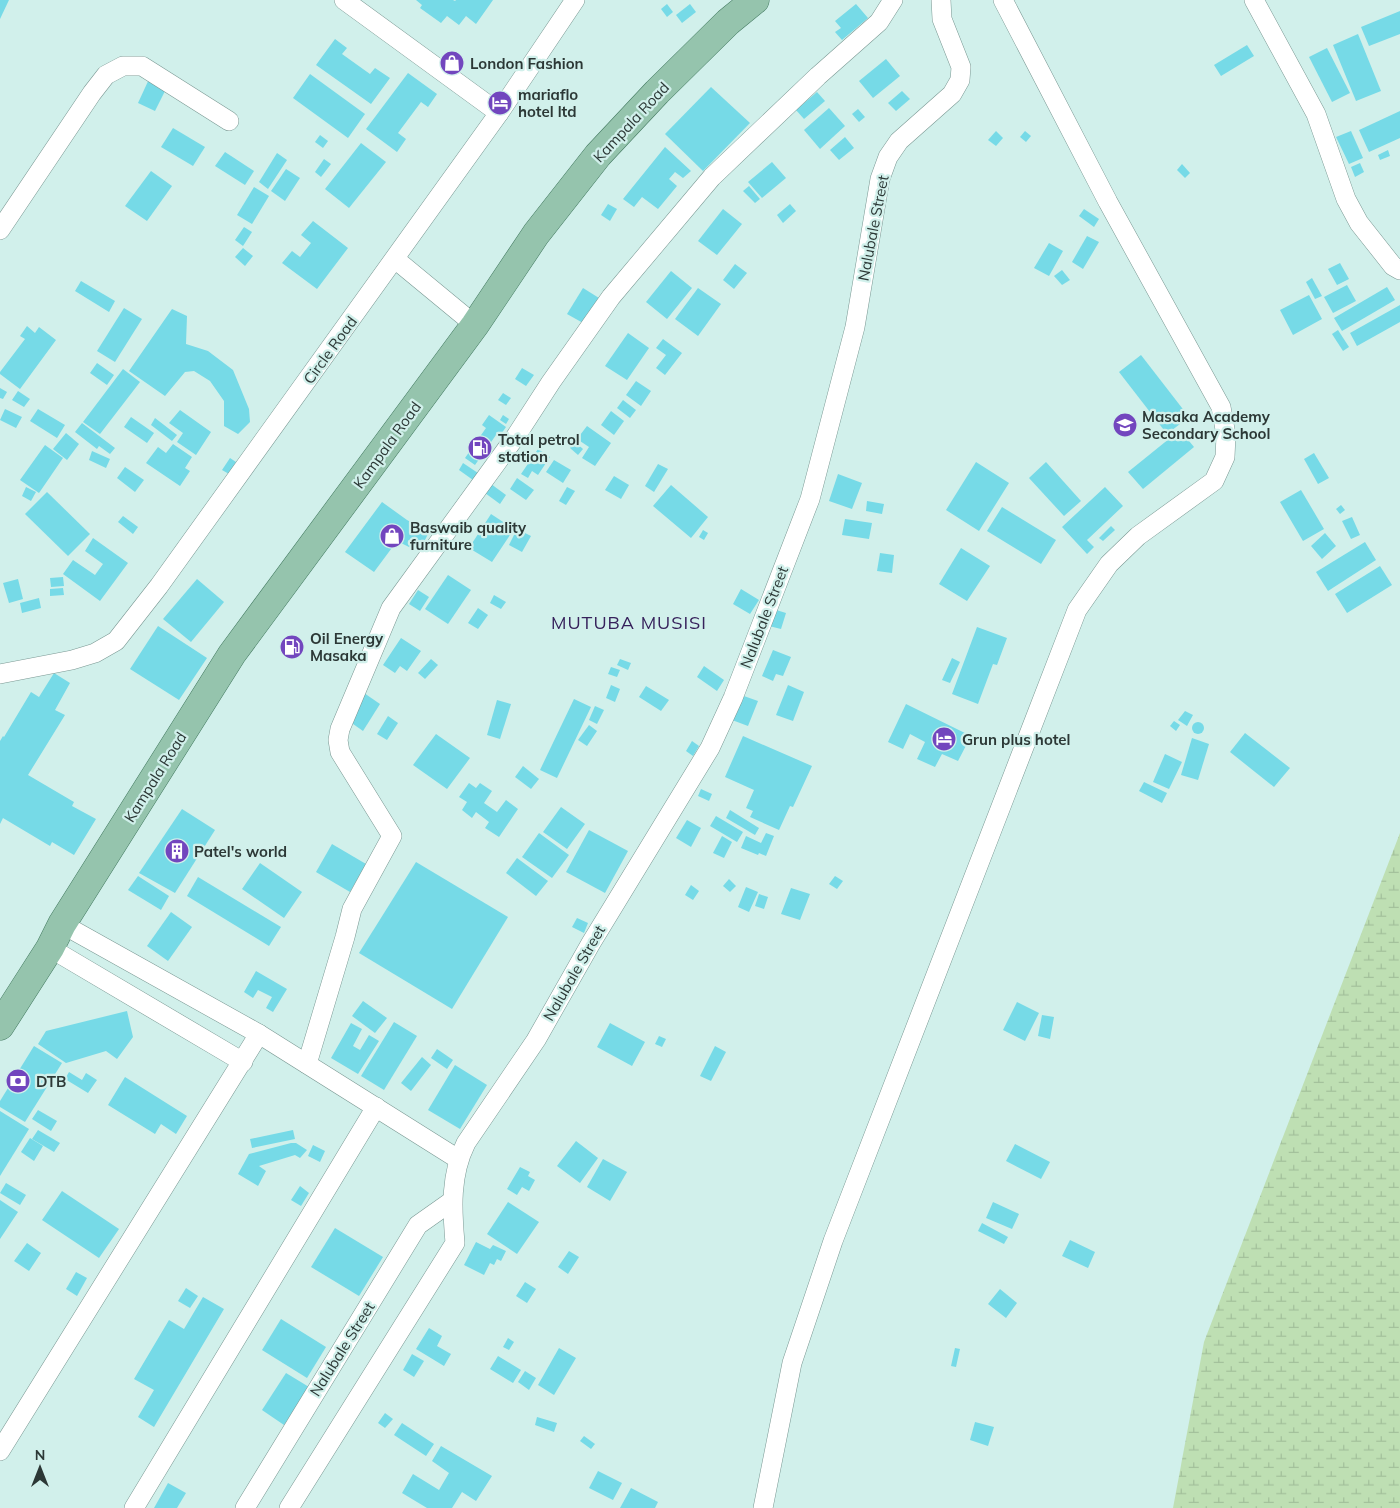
<svg xmlns="http://www.w3.org/2000/svg" width="1400" height="1508" font-family="Mulish,sans-serif">
<defs>
<pattern id="wetland-marsh" width="20" height="14" patternUnits="userSpaceOnUse" patternTransform="scale(1.25)"><rect width="20" height="14" fill="#bedfb3"/><path d="M1 5h8M5 5V1M11 12h8M15 12V8" fill="none" stroke="#a3c09b"/></pattern>
</defs>
<rect width="100%" height="100%" fill="#d1f0eb"/>
<path fill="url(#wetland-marsh)" d="M1400 833V1508H1173L1204 1342Z"/>
<g fill="#76dae7">
<path d="M0 0H9L0 19Z"/>
<path d="M416 0H453L455 1 456 0H493L476 24 466 16 459 25 447 16 441 23 420 8 422 5Z"/>
<path d="M667 4 673 12 667 17 661 9Z"/>
<path d="M690 4 696 12 682 23 676 15Z"/>
<path d="M856 4 868 18 842 40 835 32 841 28 835 21Z"/>
<path d="M1400 11V34L1369 46 1361 27Z"/>
<path d="M1358 34 1381 91 1356 101 1333 45Z"/>
<path d="M335 39 347 48 342 54 370 74 375 68 390 78 371 104 316 65Z"/>
<path d="M1247 45 1254 56 1221 76 1214 65Z"/>
<path d="M1327 48 1350 93 1332 102 1309 57Z"/>
<path d="M886 59 900 76 873 98 859 81Z"/>
<path d="M408 73 437 94 428 107 421 102 398 133 406 139 397 152 366 129Z"/>
<path d="M310 74 365 114 348 138 293 98Z"/>
<path d="M150 77 168 85 155 111 138 103Z"/>
<path d="M711 87 750 123 703 171 665 134Z"/>
<path d="M902 91 910 99 896 111 888 103Z"/>
<path d="M817 92 825 101 804 119 796 110Z"/>
<path d="M829 108 845 126 820 149 804 130Z"/>
<path d="M858 109 865 117 859 122 852 114Z"/>
<path d="M1400 111V138L1369 152 1359 130Z"/>
<path d="M173 128 205 147 193 166 161 147Z"/>
<path d="M996 131 1003 138 996 146 988 140Z"/>
<path d="M1025 131 1031 136 1026 142 1020 137Z"/>
<path d="M1351 131 1363 158 1349 164 1336 137Z"/>
<path d="M320 135 328 141 323 148 315 142Z"/>
<path d="M845 137 854 148 839 160 830 150Z"/>
<path d="M361 143 386 162 349 208 325 189Z"/>
<path d="M665 147 691 171 683 178 675 172 669 179 677 186 658 209 642 197 634 207 623 199Z"/>
<path d="M1388 150 1390 156 1380 160 1378 155Z"/>
<path d="M225 152 254 171 245 185 215 166Z"/>
<path d="M277 153 287 160 268 189 259 182Z"/>
<path d="M324 159 331 164 321 177 315 172Z"/>
<path d="M772 162 786 178 762 198 748 182Z"/>
<path d="M1360 163 1364 172 1355 177 1351 167Z"/>
<path d="M1182 164 1190 173 1185 178 1177 170Z"/>
<path d="M286 169 300 178 285 201 271 191Z"/>
<path d="M151 171 172 186 147 221 125 206Z"/>
<path d="M749 186 760 199 755 203 743 191Z"/>
<path d="M254 187 269 196 252 224 237 215Z"/>
<path d="M608 204 617 209 610 221 601 215Z"/>
<path d="M790 204 796 211 783 223 777 215Z"/>
<path d="M723 209 742 224 717 255 698 241Z"/>
<path d="M1084 209 1099 219 1094 227 1079 216Z"/>
<path d="M313 221 348 248 317 289 282 263 292 251 300 257 311 243 301 235Z"/>
<path d="M244 227 252 232 243 246 235 240Z"/>
<path d="M1087 236 1099 242 1083 269 1072 262Z"/>
<path d="M1049 243 1063 251 1049 276 1034 268Z"/>
<path d="M243 248 253 256 245 266 235 257Z"/>
<path d="M1340 263 1349 279 1337 285 1328 269Z"/>
<path d="M735 264 747 273 734 289 723 280Z"/>
<path d="M1062 270 1070 280 1062 285 1054 276Z"/>
<path d="M671 271 692 288 667 319 646 302Z"/>
<path d="M1312 278 1322 296 1315 299 1306 282Z"/>
<path d="M81 281 115 301 109 312 75 291Z"/>
<path d="M1347 285 1356 301 1333 313 1324 297Z"/>
<path d="M1387 287 1395 300 1342 331 1334 318Z"/>
<path d="M583 288 599 298 583 323 567 314Z"/>
<path d="M698 288 721 304 698 336 675 319Z"/>
<path d="M1309 295 1322 319 1293 335 1280 310Z"/>
<path d="M1400 305V322L1357 346 1350 333Z"/>
<path d="M124 308 142 319 115 362 97 351Z"/>
<path d="M172 309 187 316 186 344 208 351 233 370 249 409 250 422 238 434 224 426V401L210 381 194 371 185 372 165 396 129 371Z"/>
<path d="M27 326 35 333 39 327 56 340 20 389 0 374V372L25 339 20 336Z"/>
<path d="M1338 330 1349 347 1343 351 1332 334Z"/>
<path d="M628 333 649 348 627 380 605 366Z"/>
<path d="M663 339 682 353 665 375 656 368 666 355 656 348Z"/>
<path d="M1141 355 1189 417 1167 434 1119 372Z"/>
<path d="M97 363 114 375 107 385 90 373Z"/>
<path d="M522 368 534 375 526 386 515 379Z"/>
<path d="M123 369 140 382 100 434 83 422Z"/>
<path d="M636 381 651 391 641 406 626 395Z"/>
<path d="M0 388 7 392 3 399 0 398Z"/>
<path d="M18 391 30 399 24 407 12 400Z"/>
<path d="M503 393 511 398 506 405 498 400Z"/>
<path d="M623 400 636 410 630 418 617 408Z"/>
<path d="M5 409 22 417 16 428 0 420Z"/>
<path d="M38 409 65 425 57 438 30 421Z"/>
<path d="M180 410 211 432 196 455 177 442 183 433 169 423Z"/>
<path d="M611 411 624 421 614 435 601 425Z"/>
<path d="M489 415 506 427 499 437 496 435 475 465 465 458 486 428 482 425Z"/>
<path d="M503 415 509 419 506 424 500 420Z"/>
<path d="M131 417 154 433 147 443 124 427Z"/>
<path d="M155 418 177 435 172 441 151 425Z"/>
<path d="M82 423 115 448 110 454 99 446 97 449 75 432Z"/>
<path d="M587 426 611 443 595 466 582 458 589 447 577 439Z"/>
<path d="M1180 430 1194 447 1143 489 1128 472Z"/>
<path d="M66 433 79 444 67 460 53 449Z"/>
<path d="M575 442 583 449 578 455 570 448Z"/>
<path d="M173 444 192 457 185 468 190 471 180 486 146 463 158 447 166 453Z"/>
<path d="M45 445 63 458 39 493 20 480Z"/>
<path d="M538 449 550 457 538 475 532 471 528 478 521 474Z"/>
<path d="M92 451 110 459 106 468 89 460Z"/>
<path d="M1314 453 1329 478 1318 484 1304 459Z"/>
<path d="M230 458 236 462 229 474 222 470Z"/>
<path d="M554 460 571 470 563 483 546 472Z"/>
<path d="M976 462 1009 483 979 531 946 510Z"/>
<path d="M1046 462 1081 501 1064 516 1029 478Z"/>
<path d="M463 463 478 473 473 480 459 470Z"/>
<path d="M658 464 668 469 654 492 645 486Z"/>
<path d="M125 467 144 480 135 492 117 478Z"/>
<path d="M838 474 862 483 852 509 829 501Z"/>
<path d="M614 476 629 485 621 499 605 490Z"/>
<path d="M517 478 534 490 526 500 510 489Z"/>
<path d="M491 484 506 495 500 504 485 493Z"/>
<path d="M671 485 708 517 691 538 653 506Z"/>
<path d="M26 487 36 492 31 501 22 496Z"/>
<path d="M567 487 575 491 566 505 559 501Z"/>
<path d="M1105 487 1123 506 1087 540 1094 547 1087 554 1062 527Z"/>
<path d="M1301 490 1324 529 1303 541 1280 502Z"/>
<path d="M47 492 90 534 68 556 25 514Z"/>
<path d="M867 501 884 504 882 514 866 511Z"/>
<path d="M382 502 407 520 429 532 419 552 397 541 374 572 345 552Z"/>
<path d="M1341 505 1345 510 1340 514 1336 509Z"/>
<path d="M1002 507 1056 540 1041 564 987 531Z"/>
<path d="M491 514 514 529 492 562 469 548Z"/>
<path d="M123 516 138 527 133 534 118 522Z"/>
<path d="M1352 517 1360 535 1351 539 1342 521Z"/>
<path d="M845 519 872 523 869 539 842 535Z"/>
<path d="M1111 526 1115 530 1103 541 1099 538Z"/>
<path d="M517 529 531 536 522 552 509 545Z"/>
<path d="M703 530 708 533 704 540 699 537Z"/>
<path d="M1325 533 1336 546 1322 559 1311 546Z"/>
<path d="M93 538 128 563 100 601 63 574 73 560 95 575 103 564 85 551Z"/>
<path d="M1365 542 1376 560 1328 591 1316 572Z"/>
<path d="M961 548 990 566 967 601 939 584Z"/>
<path d="M880 553 894 555 892 573 877 571Z"/>
<path d="M1380 566 1392 585 1347 613 1335 594Z"/>
<path d="M448 575 471 590 448 624 425 609Z"/>
<path d="M63 577 64 586 51 587 50 578Z"/>
<path d="M18 579 23 599 9 603 3 583Z"/>
<path d="M197 579 224 602 191 642 163 619Z"/>
<path d="M63 588 64 595 50 596V589Z"/>
<path d="M741 589 759 600 750 614 733 604Z"/>
<path d="M418 590 429 597 420 611 409 604Z"/>
<path d="M494 595 506 602 501 609 490 603Z"/>
<path d="M39 598 41 608 22 613 20 603Z"/>
<path d="M478 608 488 615 478 629 468 623Z"/>
<path d="M773 609 786 613 781 629 769 626Z"/>
<path d="M158 626 207 658 179 700 130 669Z"/>
<path d="M977 627 1007 638 997 665 993 664 978 704 952 694Z"/>
<path d="M401 638 421 651 407 671 400 666 395 673 383 665Z"/>
<path d="M773 650 791 657 783 676 776 674 773 681 762 676Z"/>
<path d="M952 658 960 662 950 683 942 680Z"/>
<path d="M431 659 438 665 425 679 418 673Z"/>
<path d="M620 659 631 663 628 670 617 665Z"/>
<path d="M704 666 724 680 717 691 697 677Z"/>
<path d="M611 667 620 670 617 677 608 674Z"/>
<path d="M54 673 70 683 55 710 65 715 28 775 74 802 72 806 96 819 74 855 52 842 50 846 3 818 0 824V741L3 736 4 737 31 692 39 697Z"/>
<path d="M611 685 620 689 615 702 606 698Z"/>
<path d="M788 685 804 692 793 721 776 715Z"/>
<path d="M646 686 669 700 661 711 639 697Z"/>
<path d="M364 693 380 704 363 731 346 719Z"/>
<path d="M741 695 758 701 748 726 732 720Z"/>
<path d="M574 699 591 707 557 778 540 770Z"/>
<path d="M497 700 511 704 500 739 487 735Z"/>
<path d="M906 704 971 736 958 761 942 754 935 767 917 759 925 742 910 734 903 749 888 742Z"/>
<path d="M595 706 604 710 597 724 589 720Z"/>
<path d="M1185 711 1193 715 1187 726 1178 720Z"/>
<path d="M388 716 398 723 387 740 377 734Z"/>
<path d="M1174 721 1180 725 1176 731 1170 726Z"/>
<circle cx="1198" cy="728" r="6"/>
<path d="M589 725 597 731 587 746 578 740Z"/>
<path d="M1245 733 1290 768 1274 787 1230 752Z"/>
<path d="M436 734 470 758 447 789 413 765Z"/>
<path d="M743 736 812 766 793 807 790 806 779 830 750 817 753 811 746 808 754 790 725 777Z"/>
<path d="M1192 738 1209 744 1198 780 1181 775Z"/>
<path d="M692 741 699 746 693 756 686 751Z"/>
<path d="M1165 754 1182 762 1169 789 1153 782Z"/>
<path d="M523 766 539 779 531 789 515 777Z"/>
<path d="M1144 782 1167 793 1162 803 1139 791Z"/>
<path d="M469 783 476 788 480 783 492 791 484 803 497 812 506 800 518 809 499 837 485 828 489 822 476 812 472 818 462 810 467 802 459 797Z"/>
<path d="M701 789 712 794 709 801 698 796Z"/>
<path d="M561 807 585 824 567 849 543 832Z"/>
<path d="M182 809 215 830 175 893 139 873Z"/>
<path d="M730 810 759 828 755 835 726 818Z"/>
<path d="M716 816 743 832 737 842 710 826Z"/>
<path d="M687 820 701 828 691 847 676 838Z"/>
<path d="M589 830 628 851 605 893 566 872Z"/>
<path d="M539 833 569 855 552 878 522 857Z"/>
<path d="M766 833 774 836 766 856 759 853 758 855 741 848 746 836 761 843Z"/>
<path d="M722 836 732 842 724 858 713 853Z"/>
<path d="M332 844 366 864 350 892 316 872Z"/>
<path d="M517 858 548 881 536 896 506 873Z"/>
<path d="M416 862 508 917 452 1009 359 953Z"/>
<path d="M260 863 302 892 284 918 242 889Z"/>
<path d="M138 876 169 896 161 910 128 890Z"/>
<path d="M835 876 843 881 837 889 829 884Z"/>
<path d="M198 877 281 927 269 946 187 896Z"/>
<path d="M729 879 736 886 730 892 723 886Z"/>
<path d="M691 885 699 891 693 900 685 895Z"/>
<path d="M746 887 758 892 749 912 738 907Z"/>
<path d="M791 888 810 894 800 920 781 914Z"/>
<path d="M759 894 768 897 764 909 755 906Z"/>
<path d="M171 912 192 927 168 961 147 946Z"/>
<path d="M577 918 588 923 584 933 572 927Z"/>
<path d="M256 971 287 989 273 1012 266 1008 272 997 258 990 253 998 244 992Z"/>
<path d="M363 1001 387 1018 375 1033 352 1016Z"/>
<path d="M1017 1002 1039 1013 1025 1041 1003 1030Z"/>
<path d="M127 1011 133 1037 117 1059 106 1051 66 1063 38 1044 46 1031Z"/>
<path d="M1042 1015 1054 1017 1050 1039 1038 1036Z"/>
<path d="M394 1022 417 1036 384 1090 361 1076Z"/>
<path d="M351 1023 362 1029 353 1046 360 1050 369 1035 379 1041 358 1074 331 1058Z"/>
<path d="M610 1023 645 1042 632 1066 597 1047Z"/>
<path d="M659 1036 666 1039 662 1047 655 1044Z"/>
<path d="M34 1046 62 1063 25 1122 0 1107V1101Z"/>
<path d="M715 1046 726 1052 711 1081 700 1076Z"/>
<path d="M437 1049 453 1060 447 1069 431 1058Z"/>
<path d="M422 1057 431 1065 411 1091 401 1083Z"/>
<path d="M455 1065 487 1085 460 1129 428 1110Z"/>
<path d="M69 1072 82 1080 86 1073 97 1080 88 1093 65 1079Z"/>
<path d="M125 1077 187 1116 176 1134 161 1124 155 1134 108 1105Z"/>
<path d="M38 1110 57 1121 51 1131 32 1119Z"/>
<path d="M0 1111 29 1129 0 1176Z"/>
<path d="M38 1130 60 1143 54 1152 32 1139Z"/>
<path d="M293 1130 295 1139 252 1148 250 1139Z"/>
<path d="M30 1138 43 1146 34 1161 21 1152Z"/>
<path d="M576 1141 598 1158 580 1183 557 1166Z"/>
<path d="M291 1143H296L307 1150 300 1158 295 1155 259 1166 266 1171 258 1186 238 1174 249 1154Z"/>
<path d="M1015 1144 1050 1162 1041 1179 1006 1161Z"/>
<path d="M313 1145 325 1151 320 1162 308 1156Z"/>
<path d="M603 1159 627 1172 610 1201 587 1187Z"/>
<path d="M520 1167 530 1172 528 1176 535 1180 529 1191 522 1187 517 1195 507 1189Z"/>
<path d="M6 1183 26 1195 20 1205 0 1193Z"/>
<path d="M300 1186 309 1193 301 1206 291 1200Z"/>
<path d="M62 1191 119 1229 99 1258 42 1220Z"/>
<path d="M0 1200 18 1212 0 1239Z"/>
<path d="M508 1202 539 1222 517 1254 487 1234Z"/>
<path d="M993 1202 1019 1214 1012 1229 986 1218Z"/>
<path d="M982 1223 1008 1237 1004 1244 978 1231Z"/>
<path d="M335 1228 383 1257 359 1296 311 1267Z"/>
<path d="M1070 1240 1095 1252 1088 1268 1062 1256Z"/>
<path d="M476 1242 490 1249 493 1245 506 1251 501 1261 497 1259 494 1265 490 1263 484 1275 464 1265Z"/>
<path d="M27 1243 41 1253 29 1271 14 1261Z"/>
<path d="M569 1251 579 1257 568 1274 558 1267Z"/>
<path d="M76 1272 87 1278 77 1296 66 1289Z"/>
<path d="M525 1282 536 1289 527 1303 516 1296Z"/>
<path d="M186 1288 198 1296 190 1308 178 1301Z"/>
<path d="M1000 1289 1017 1303 1006 1318 988 1304Z"/>
<path d="M203 1297 224 1309 154 1427 138 1417 154 1390 134 1379 169 1320 184 1329Z"/>
<path d="M281 1319 326 1347 307 1378 262 1350Z"/>
<path d="M429 1328 442 1336 437 1346 451 1354 444 1366 416 1349Z"/>
<path d="M508 1338 514 1342 509 1350 503 1347Z"/>
<path d="M559 1348 576 1358 554 1395 538 1385Z"/>
<path d="M955 1348 960 1349 956 1367 951 1366Z"/>
<path d="M412 1354 424 1361 414 1377 403 1370Z"/>
<path d="M498 1356 521 1370 513 1383 490 1369Z"/>
<path d="M525 1371 536 1378 529 1390 518 1382Z"/>
<path d="M286 1373 309 1387 284 1425 262 1410Z"/>
<path d="M385 1413 393 1419 385 1428 378 1423Z"/>
<path d="M537 1417 557 1423 554 1432 535 1425Z"/>
<path d="M975 1422 994 1427 988 1446 970 1440Z"/>
<path d="M402 1423 434 1444 426 1456 394 1435Z"/>
<path d="M584 1436 595 1444 591 1449 580 1441Z"/>
<path d="M441 1446 492 1476 476 1501 462 1492 452 1508H427L402 1493 413 1474 439 1490 449 1473 432 1461Z"/>
<path d="M598 1471 622 1483 613 1500 589 1488Z"/>
<path d="M168 1483 186 1493 177 1508H154Z"/>
<path d="M631 1488 658 1502 655 1508H620Z"/>
</g>
<g fill="none" stroke-linecap="round" stroke-linejoin="round">
<defs>
<g id="minor">
<path d="M1254 0 1316 114 1346 199 1359 223 1393 266 1400 270"/>
<path d="M499 113 575 0"/>
<path d="M0 230 92 93 106 75 123 66H142L229 121"/>
<path d="M395 259 475 325"/>
<path d="M0 674 72 660 95 653 116 641 159 586 499 113 344 0"/>
<path d="M62 924 259 1034 458 1159"/>
<path d="M50 948 243 1062"/>
<path d="M307 1064 345 937 352 909 392 836 340 752 338 740 340 729 391 608 516 436 551 382 611 297 712 177 818 76 879 22 893 0"/>
<path d="M0 1451 259 1034"/>
<path d="M134 1508 376 1107"/>
<path d="M245 1508 418 1225 452 1201"/>
<path d="M289 1508 455 1243C452 1209 450 1175 466 1143L536 1040 591 943 710 748 733 698 810 499 855 327 880 179 888 157 899 141 952 94 960 80 961 67 942 19 941 0"/>
<path d="M763 1508 792 1363 833 1241 1077 610 1109 564 1138 536 1214 481 1225 457 1226 435 1221 407 1108 202 1003 0"/>
</g>
<path id="primary" d="M0 1026 50 948 62 924 232 654 475 325 536 234 598 155 657 92 728 22 755 0"/>
</defs>
<use href="#minor" stroke="#7a9893" stroke-width="20"/>
<use href="#primary" stroke="#437960" stroke-width="29"/>
<use href="#minor" stroke="#fff" stroke-width="19"/>
<use href="#primary" stroke="#95c4ad" stroke-width="28"/>
</g>
<defs>
<symbol id="shop-disc" viewBox="-11 -11 22 22"><circle r="9.5" fill="#7246be" stroke="#d1f0eb"/><path d="M-5-2.5h2.3a2.7 3.5 0 0 1 5.4 0H5L5.5 6h-11ZM-1.5-2.5h3a1.5 2.3 0 0 0-3 0Z" fill="#fff"/></symbol>
<symbol id="hotel-disc" viewBox="-11 -11 22 22"><circle r="9.5" fill="#7246be" stroke="#d1f0eb"/><path d="M-6-4.5h1.5V1H6V5H4.5V3h-9V5H-6ZM-4 0a1.8 1.8 0 1 1 3.6 0ZM.5 0V-2.5h3Q6-2.5 6 0Z" fill="#fff"/></symbol>
<symbol id="school-disc" viewBox="-11 -11 22 22"><circle r="9.5" fill="#7246be" stroke="#d1f0eb"/><path d="M0-5L7-2L0 1L-7-2ZM-4 1L0 2.5L4 1V4Q0 6-4 4Z" fill="#fff"/></symbol>
<symbol id="fuel-disc" viewBox="-11 -11 22 22"><circle r="9.5" fill="#7246be" stroke="#d1f0eb"/><path d="M-5.5-6h7V0h2V4h1.3V-2.5L3-4.5l.8-.8L6-3V5H2.5V1h-1V6h-7ZM-4.2-4.7v3.2H.2V-4.7Z" fill="#fff"/></symbol>
<symbol id="building-disc" viewBox="-11 -11 22 22"><circle r="9.5" fill="#7246be" stroke="#d1f0eb"/><path d="M-4-6H4V6H1V3H-1V6H-4ZM-2.5-4.3h1.7v1.8h-1.7ZM.8-4.3h1.7v1.8H.8ZM-2.5-1h1.7V.8h-1.7ZM.8-1h1.7V.8H.8Z" fill="#fff"/></symbol>
<symbol id="bank-disc" viewBox="-11 -11 22 22"><circle r="9.5" fill="#7246be" stroke="#d1f0eb"/><path d="M-6-4H6V4H-6ZM0-2.3a2.3 2.3 0 1 0 0 4.6a2.3 2.3 0 1 0 0-4.6Z" fill="#fff"/></symbol>
</defs>
<g fill-rule="evenodd">
<use href="#shop-disc" x="438" y="49" width="28" height="28"/>
<use href="#hotel-disc" x="486" y="89" width="28" height="28"/>
<use href="#school-disc" x="1111" y="411" width="28" height="28"/>
<use href="#fuel-disc" x="466" y="434" width="28" height="28"/>
<use href="#shop-disc" x="378" y="522" width="28" height="28"/>
<use href="#fuel-disc" x="278" y="633" width="28" height="28"/>
<use href="#hotel-disc" x="930" y="725" width="28" height="28"/>
<use href="#building-disc" x="163" y="837" width="28" height="28"/>
<use href="#bank-disc" x="4" y="1067" width="28" height="28"/>
</g>
<g text-anchor="middle" dominant-baseline="central" stroke-width="4.5" stroke-linejoin="round" paint-order="stroke">
<g font-size="15" font-weight="bold" fill="#2c3836" stroke="#d1f0eb" text-anchor="start">
<text x="470" y="63">London Fashion</text>
<text x="518" y="94">mariaflo<tspan x="518" dy="17">hotel ltd</tspan></text>
<text x="1142" y="416">Masaka Academy<tspan x="1142" dy="17">Secondary School</tspan></text>
<text x="498" y="439">Total petrol<tspan x="498" dy="17">station</tspan></text>
<text x="410" y="527">Baswaib quality<tspan x="410" dy="17">furniture</tspan></text>
<text x="310" y="638">Oil Energy<tspan x="310" dy="17">Masaka</tspan></text>
<text x="962" y="739">Grun plus hotel</text>
<text x="194" y="851">Patel's world</text>
<text x="36" y="1081">DTB</text>
</g>
<g font-size="15" fill="#2c3836" stroke="#d1f0eb">
<text transform="translate(631 122) rotate(-47)">Kampala Road</text>
<text transform="translate(873 228) rotate(-79)">Nalubale Street</text>
<text transform="translate(330 350) rotate(-54)">Circle Road</text>
<text transform="translate(387 445) rotate(-54)">Kampala Road</text>
<text transform="translate(764 617) rotate(-69)">Nalubale Street</text>
<text transform="translate(155 777) rotate(-58)">Kampala Road</text>
<text transform="translate(574 973) rotate(-60)">Nalubale Street</text>
<text transform="translate(342 1349) rotate(-58)">Nalubale Street</text>
</g>
<g font-size="18" letter-spacing="1" fill="#36215b" stroke="#d1f0eb">
<text x="629" y="622">MUTUBA MUSISI</text>
</g>
</g>
<g transform="translate(40 1468)" stroke="#d1f0eb" stroke-width="4" paint-order="stroke">
<path d="M0-4L9 19L0 12L-9 19Z" fill="#2c3836"/>
<text y="-8" font-size="14" font-weight="bold" text-anchor="middle" fill="#2c3836">N</text>
</g>
</svg>
